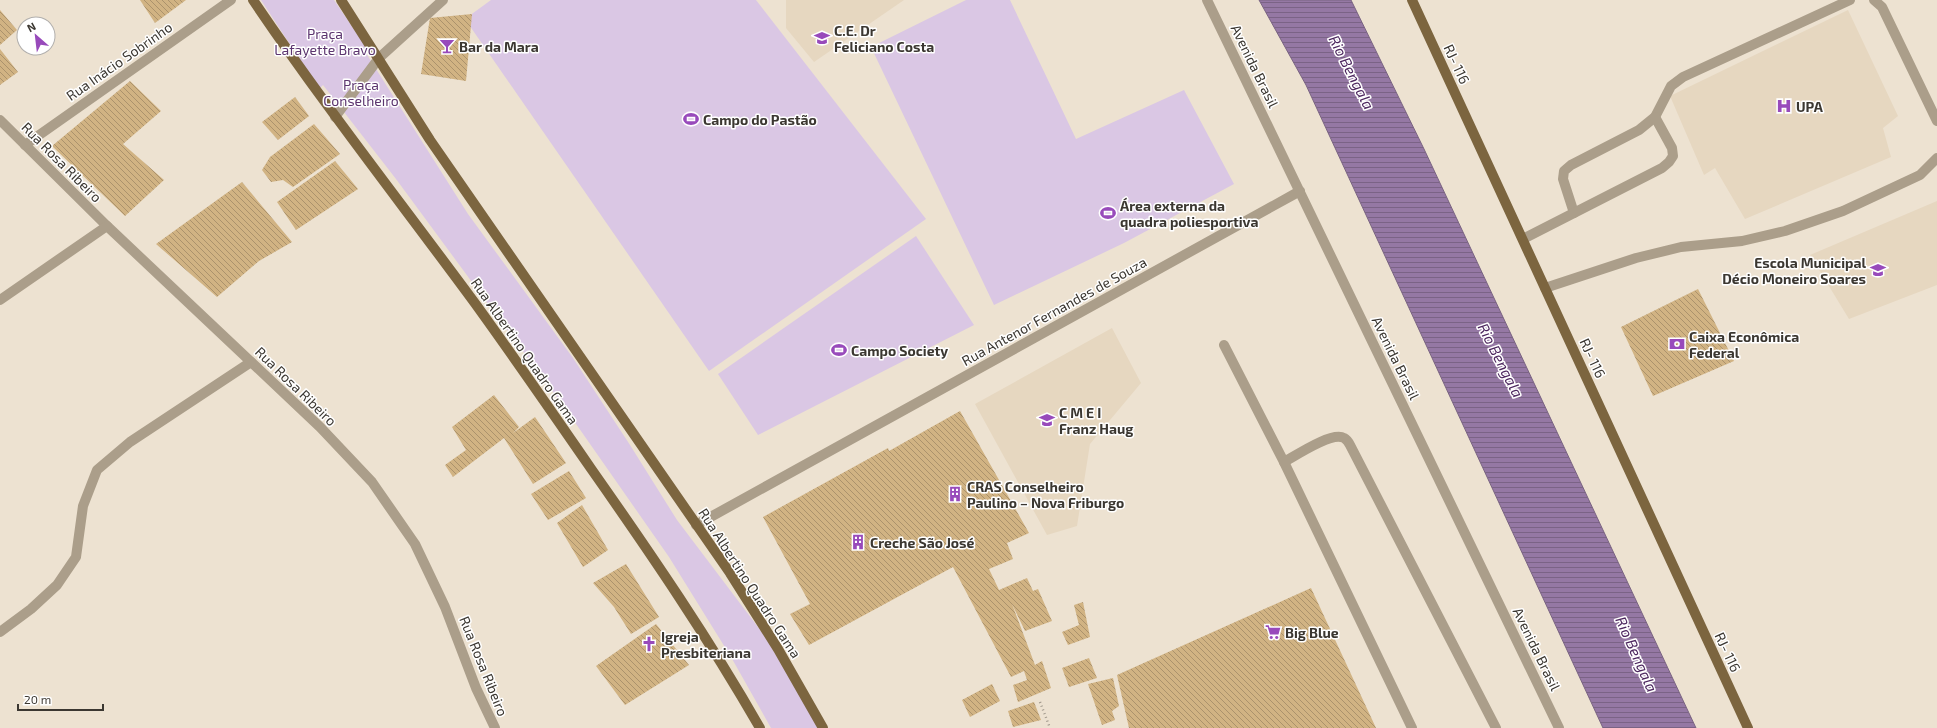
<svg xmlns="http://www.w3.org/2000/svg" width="1937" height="728" font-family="'Exo 2',sans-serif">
<defs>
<pattern id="water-rules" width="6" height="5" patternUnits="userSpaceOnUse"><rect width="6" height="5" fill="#9578a4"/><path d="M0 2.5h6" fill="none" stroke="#7b6386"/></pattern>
<pattern id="building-back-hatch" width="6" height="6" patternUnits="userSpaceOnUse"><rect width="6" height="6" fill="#d1b383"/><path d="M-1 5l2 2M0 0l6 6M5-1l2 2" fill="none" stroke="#ab926c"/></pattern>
</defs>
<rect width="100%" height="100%" fill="#ede2d1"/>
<g fill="#e6d7c0">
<path d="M786 0H904L814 62 786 28Z"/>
<path d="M1848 10 1898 116 1883 128 1891 157 1745 219 1715 168 1704 175 1670 96Z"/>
<path d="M1937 201V285L1849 319 1810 255Z"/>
<path d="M1112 328 1141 383 1090 444 1077 526 1047 535 975 404Z"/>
</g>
<g fill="#dac7e4">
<path d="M261 0H334L366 47 364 50 468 214 573 358 630 445 677 520 764 635 820 728H771L731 657 669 557 567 411 396 179 323 85 319 89Z"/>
<path d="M491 0H756L926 219 709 371 465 19Z"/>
<path d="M966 0H1010L1076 139 1184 90 1234 184 1124 243 994 305 871 47Z"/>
<path d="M916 236 974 325 758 435 718 374Z"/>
</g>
<path fill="url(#water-rules)" stroke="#7a6482" d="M1259 0H1351L1424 149 1696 728H1603L1306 85Z"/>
<g fill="url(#building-back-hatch)">
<path d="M140 0H186L155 23Z"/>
<path d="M0 10 17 30 0 45Z"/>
<path d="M472 14 466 81 421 74 430 18Z"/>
<path d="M0 49 18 72 0 85Z"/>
<path d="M130 81 161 111 123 144 164 180 125 216 52 146Z"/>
<path d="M295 97 309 116 278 140 262 122Z"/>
<path d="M314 124 340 154 293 187 283 180 271 182 262 170 270 157Z"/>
<path d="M335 161 358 189 296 230 277 202Z"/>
<path d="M242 182 292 242 259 261 217 297 156 244Z"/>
<path d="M1698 289 1734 361 1653 396 1621 327Z"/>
<path d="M494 395 519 427 513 433 535 417 566 463 533 484 504 438 453 477 445 465 466 450 452 427Z"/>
<path d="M960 411 1029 533 1007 543 1013 559 989 569 999 590 1027 578 1033 591 1038 589 1052 621 1025 631 1012 604 1035 665 1042 661 1051 688 1018 702 1013 685 1027 680 1024 671 1011 677 953 567 809 645 790 614 810 604 763 517 888 448 889 451Z"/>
<path d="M569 471 586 498 548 520 531 494Z"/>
<path d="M582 505 608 550 583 567 557 523Z"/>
<path d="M626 564 659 617 631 634 614 607 593 583Z"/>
<path d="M1311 588 1376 728H1129L1117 675Z"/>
<path d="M1083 602 1090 637 1068 645 1062 632 1079 625 1074 605Z"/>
<path d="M656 624 689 665 625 705 596 666Z"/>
<path d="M1089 658 1097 678 1069 687 1062 668Z"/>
<path d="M1113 678 1119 706 1112 711 1115 720 1102 725 1088 684Z"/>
<path d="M992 684 1000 701 970 717 962 700Z"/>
<path d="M1034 702 1041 720 1013 727 1008 711Z"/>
</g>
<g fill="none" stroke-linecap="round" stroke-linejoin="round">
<path stroke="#a0988c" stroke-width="2.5" stroke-dasharray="1 3" stroke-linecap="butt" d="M1040 702 1050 728"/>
<g stroke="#ab9e8a" stroke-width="10">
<path d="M1874 0 1882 7 1937 121"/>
<path d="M1574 213 1563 179 1564 171 1571 165 1639 130 1655 117 1671 86 1683 77 1850 0"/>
<path d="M1523 239 1662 168 1669 162 1673 156 1672 148 1655 117"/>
<path d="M1545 288 1636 258 1681 247 1742 241 1785 231 1843 211 1920 175 1937 158"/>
<path d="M1224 345 1284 462 1412 728"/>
<path d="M1284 462C1295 456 1332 431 1344 438 1346 439 1349 443 1350 445L1496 728"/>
</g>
<g stroke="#ab9e8a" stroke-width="10">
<path d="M1207 0 1559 728"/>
<path d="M335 117 379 58 443 0"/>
<path d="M0 120 107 226 320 427 372 482 415 544 445 607 476 688 495 728"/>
<path d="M25 145 231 0"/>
<path d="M0 300 107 226"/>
<path d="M696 525 1300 191"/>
<path d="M0 632 31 609 57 585 76 557 83 506 97 470 130 442 251 362"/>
</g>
<g stroke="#7c653f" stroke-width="10">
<path d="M253 0C324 105 402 204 477 306 516 360 554 415 592 470 651 554 709 639 760 728"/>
<path d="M341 0 430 140 730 573 778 649 823 728"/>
<path d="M1412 0 1748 728"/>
</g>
</g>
<defs>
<symbol id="school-bare" viewBox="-9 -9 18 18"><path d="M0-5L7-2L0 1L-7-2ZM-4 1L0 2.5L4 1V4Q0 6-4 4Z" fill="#984abb" stroke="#fff" stroke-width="2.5" paint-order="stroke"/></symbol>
<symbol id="bar-bare" viewBox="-9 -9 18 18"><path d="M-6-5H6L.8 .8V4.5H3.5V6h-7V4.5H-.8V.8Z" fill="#984abb" stroke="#fff" stroke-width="2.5" paint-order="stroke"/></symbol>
<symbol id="hospital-bare" viewBox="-9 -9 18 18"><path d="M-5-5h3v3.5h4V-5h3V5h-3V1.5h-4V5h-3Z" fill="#984abb" stroke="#fff" stroke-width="2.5" paint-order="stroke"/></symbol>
<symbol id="stadium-bare" viewBox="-9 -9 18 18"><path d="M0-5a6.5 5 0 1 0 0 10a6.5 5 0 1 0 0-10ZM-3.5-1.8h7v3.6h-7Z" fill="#984abb" stroke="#fff" stroke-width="2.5" paint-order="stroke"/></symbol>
<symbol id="bank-bare" viewBox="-9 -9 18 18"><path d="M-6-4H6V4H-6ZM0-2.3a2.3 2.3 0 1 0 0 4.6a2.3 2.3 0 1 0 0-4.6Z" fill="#984abb" stroke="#fff" stroke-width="2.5" paint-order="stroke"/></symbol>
<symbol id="building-bare" viewBox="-9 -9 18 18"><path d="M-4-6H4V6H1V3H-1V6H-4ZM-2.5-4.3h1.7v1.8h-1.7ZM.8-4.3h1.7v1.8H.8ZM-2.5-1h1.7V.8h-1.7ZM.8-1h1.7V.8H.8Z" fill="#984abb" stroke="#fff" stroke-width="2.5" paint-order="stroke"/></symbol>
<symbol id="supermarket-bare" viewBox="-9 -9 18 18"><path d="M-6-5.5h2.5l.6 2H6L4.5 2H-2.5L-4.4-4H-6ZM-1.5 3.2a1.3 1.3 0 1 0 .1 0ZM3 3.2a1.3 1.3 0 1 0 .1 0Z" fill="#984abb" stroke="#fff" stroke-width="2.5" paint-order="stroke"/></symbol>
<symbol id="church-bare" viewBox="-9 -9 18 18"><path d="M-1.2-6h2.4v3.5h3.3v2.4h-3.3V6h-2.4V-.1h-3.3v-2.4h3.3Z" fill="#984abb" stroke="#fff" stroke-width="2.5" paint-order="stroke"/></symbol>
</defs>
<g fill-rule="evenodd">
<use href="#school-bare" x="811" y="27" width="22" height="22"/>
<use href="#bar-bare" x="436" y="35" width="22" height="22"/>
<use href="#hospital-bare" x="1773" y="95" width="22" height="22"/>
<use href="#stadium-bare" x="680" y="108" width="22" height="22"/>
<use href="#stadium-bare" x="1097" y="202" width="22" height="22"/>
<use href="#school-bare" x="1867" y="259" width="22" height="22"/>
<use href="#bank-bare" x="1666" y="333" width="22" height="22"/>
<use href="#stadium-bare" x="828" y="339" width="22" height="22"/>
<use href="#school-bare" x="1036" y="409" width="22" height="22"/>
<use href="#building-bare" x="944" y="483" width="22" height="22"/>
<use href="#building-bare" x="847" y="531" width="22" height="22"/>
<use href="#supermarket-bare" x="1262" y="621" width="22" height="22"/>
<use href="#church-bare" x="638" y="633" width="22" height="22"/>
</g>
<g text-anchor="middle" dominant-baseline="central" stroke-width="3" stroke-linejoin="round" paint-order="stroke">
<g font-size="14" font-weight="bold" fill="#3b3731" stroke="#fff" text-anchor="start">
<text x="834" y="30">C.E. Dr<tspan x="834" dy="16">Feliciano Costa</tspan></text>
<text x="459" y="46">Bar da Mara</text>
<text x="1796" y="106">UPA</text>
<text x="703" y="119">Campo do Pastão</text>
<text x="1120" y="205">Área externa da<tspan x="1120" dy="16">quadra poliesportiva</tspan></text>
<text x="1866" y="262" text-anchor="end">Escola Municipal<tspan x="1866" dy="16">Décio Moneiro Soares</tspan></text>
<text x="1689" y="336">Caixa Econômica<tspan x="1689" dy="16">Federal</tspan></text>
<text x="851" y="350">Campo Society</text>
<text x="1059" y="412">C M E I<tspan x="1059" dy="16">Franz Haug</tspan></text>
<text x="967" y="486">CRAS Conselheiro<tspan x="967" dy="16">Paulino – Nova Friburgo</tspan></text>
<text x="870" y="542">Creche São José</text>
<text x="1285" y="632">Big Blue</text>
<text x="661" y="636">Igreja<tspan x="661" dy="16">Presbiteriana</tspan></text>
</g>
<g font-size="14" fill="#5c356f" stroke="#fff">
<text x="325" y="33">Praça<tspan x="325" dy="16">Lafayette Bravo</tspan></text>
<text x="361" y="84">Praça<tspan x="361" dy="16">Conselheiro</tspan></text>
</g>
<g font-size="14" fill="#3b3731" stroke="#fff">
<text transform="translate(119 61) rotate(-35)">Rua Inácio Sobrinho</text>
<text transform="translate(1457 64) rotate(65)">RJ- 116</text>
<text transform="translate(1255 66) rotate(64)">Avenida Brasil</text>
<text transform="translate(62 162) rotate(45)">Rua Rosa Ribeiro</text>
<text transform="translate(1054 311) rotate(-29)">Rua Antenor Fernandes de Souza</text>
<text transform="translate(525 351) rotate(55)">Rua Albertino Quadro Gama</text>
<text transform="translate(1396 358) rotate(64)">Avenida Brasil</text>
<text transform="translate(1593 358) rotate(65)">RJ- 116</text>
<text transform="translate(296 386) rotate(44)">Rua Rosa Ribeiro</text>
<text transform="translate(750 583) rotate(57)">Rua Albertino Quadro Gama</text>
<text transform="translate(1537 649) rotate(64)">Avenida Brasil</text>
<text transform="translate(1728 652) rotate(65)">RJ- 116</text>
<text transform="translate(484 666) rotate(68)">Rua Rosa Ribeiro</text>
</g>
<g font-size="15" font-style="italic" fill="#4c265e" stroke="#fff">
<text transform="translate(1352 72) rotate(63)">Rio Bengala</text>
<text transform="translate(1501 360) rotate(63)">Rio Bengala</text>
<text transform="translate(1637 654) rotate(66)">Rio Bengala</text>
</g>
</g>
<g transform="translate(36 36) rotate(332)"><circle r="19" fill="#ffffff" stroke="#b1afad"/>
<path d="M0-3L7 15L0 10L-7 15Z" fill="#984abb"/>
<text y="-6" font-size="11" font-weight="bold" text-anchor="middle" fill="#3b3731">N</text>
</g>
<path d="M18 704v6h85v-6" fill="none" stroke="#3b3731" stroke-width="2"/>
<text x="24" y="704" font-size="12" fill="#3b3731" stroke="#ffffff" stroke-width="3" paint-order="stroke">20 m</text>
</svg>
